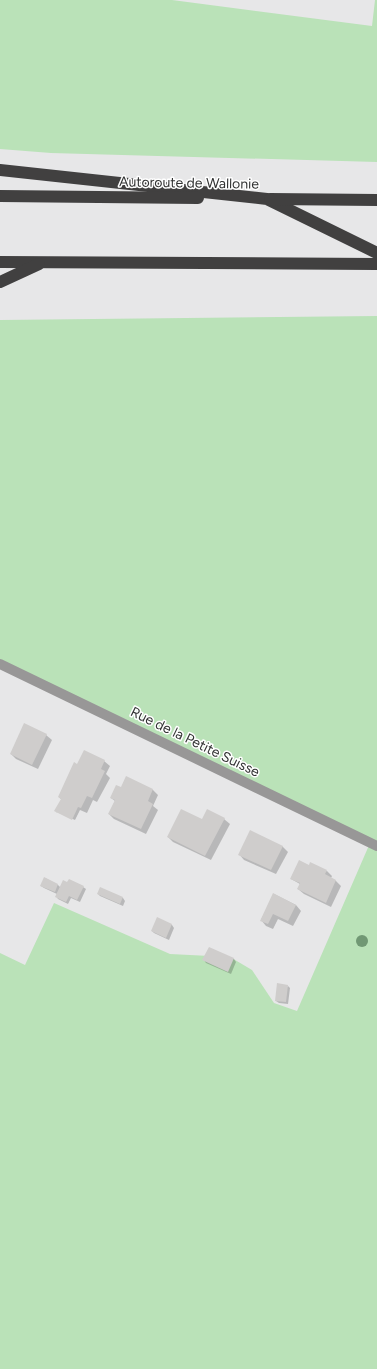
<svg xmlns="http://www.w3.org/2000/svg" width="377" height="1369" font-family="Figtree,sans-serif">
<rect width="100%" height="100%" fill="#e7e7e8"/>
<g fill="#bae2b8">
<path d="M0 0H172L372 26 375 0H377V162L51 153 0 149Z"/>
<path d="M377 316V1369H0V953L25 965 54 903 170 954 230 957 252 970 274 1003 297 1011 370 843 0 664V320Z"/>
</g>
<g fill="#0003">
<path d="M46 735 52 740 38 769 16 759 11 754Z"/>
<path d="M104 761 110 766 106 774 110 778 97 802 93 800 87 813 80 810 75 820 57 812V813L56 811 62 800 59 797 78 765Z"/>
<path d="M127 778 153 790 158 795 153 806 158 810 146 834 114 819 109 814 115 801 111 798 122 788Z"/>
<path d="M224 819 230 824 211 860 173 842 168 837 203 820Z"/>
<path d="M282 846 288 852 276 874 244 860 239 854Z"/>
<path d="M327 871 332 876 331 878 336 881 341 886 331 907 304 894 298 889 300 884 291 879Z"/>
<path d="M45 878 58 885 60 887H83L86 889 80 902 71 898 68 904 58 899 56 896 57 894 44 888 41 886Z"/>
<path d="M98 894 123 898 125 901 123 906 100 896Z"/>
<path d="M274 894 296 905 301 911 293 926 278 919 273 929 266 926 261 920Z"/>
<path d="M158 919 172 925 174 928 169 940 154 933 152 931Z"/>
<path d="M209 949 234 959 236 962 231 974 206 963 204 960Z"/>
<path d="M288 986 290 988 288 1004 279 1003 276 1001Z"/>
</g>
<g fill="#cfcdcc">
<path d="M24 723 47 734 32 765 10 754Z"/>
<path d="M84 750 105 760 101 769 105 771 92 798 87 796 81 808 78 807 72 820 54 811 61 799 58 797 74 762 77 764Z"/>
<path d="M126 776 153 789 148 801 153 804 141 829 108 814 115 800 110 798 116 785 121 787Z"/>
<path d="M181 809 202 819 207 809 225 818 205 856 167 837Z"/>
<path d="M250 830 283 846 271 870 238 855Z"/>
<path d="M299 860 309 865 310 862 327 870 325 874 336 880 326 903 297 889 300 883 290 879Z"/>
<path d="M44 877 58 884 55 892 40 886Z"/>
<path d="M69 879 84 886 77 900 69 896 66 902 55 897 63 880 67 882Z"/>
<path d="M100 887 123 897 120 904 97 894Z"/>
<path d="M273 893 296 905 288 921 273 914 268 924 260 921Z"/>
<path d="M157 917 172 924 166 938 151 931Z"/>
<path d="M209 947 234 958 228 972 202 960Z"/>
<path d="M277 983 288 985 286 1002 275 1001Z"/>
</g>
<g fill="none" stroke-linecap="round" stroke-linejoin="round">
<path stroke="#989797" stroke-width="10" d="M0 664 377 846"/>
<g stroke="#414040" stroke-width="12">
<path d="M0 170 267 199 377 253"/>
<path d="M0 196 198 198"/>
<path d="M270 199 377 200"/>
<path d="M0 262 377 264"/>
<path d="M0 282 39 264"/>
</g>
</g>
<circle fill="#719874" cx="362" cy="941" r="6"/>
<g text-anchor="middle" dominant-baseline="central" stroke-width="3" stroke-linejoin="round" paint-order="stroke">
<g font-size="14" fill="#323333" stroke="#fff">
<text transform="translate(189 183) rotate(1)">Autoroute de Wallonie</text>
<text transform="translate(195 742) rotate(26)">Rue de la Petite Suisse</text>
</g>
</g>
</svg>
